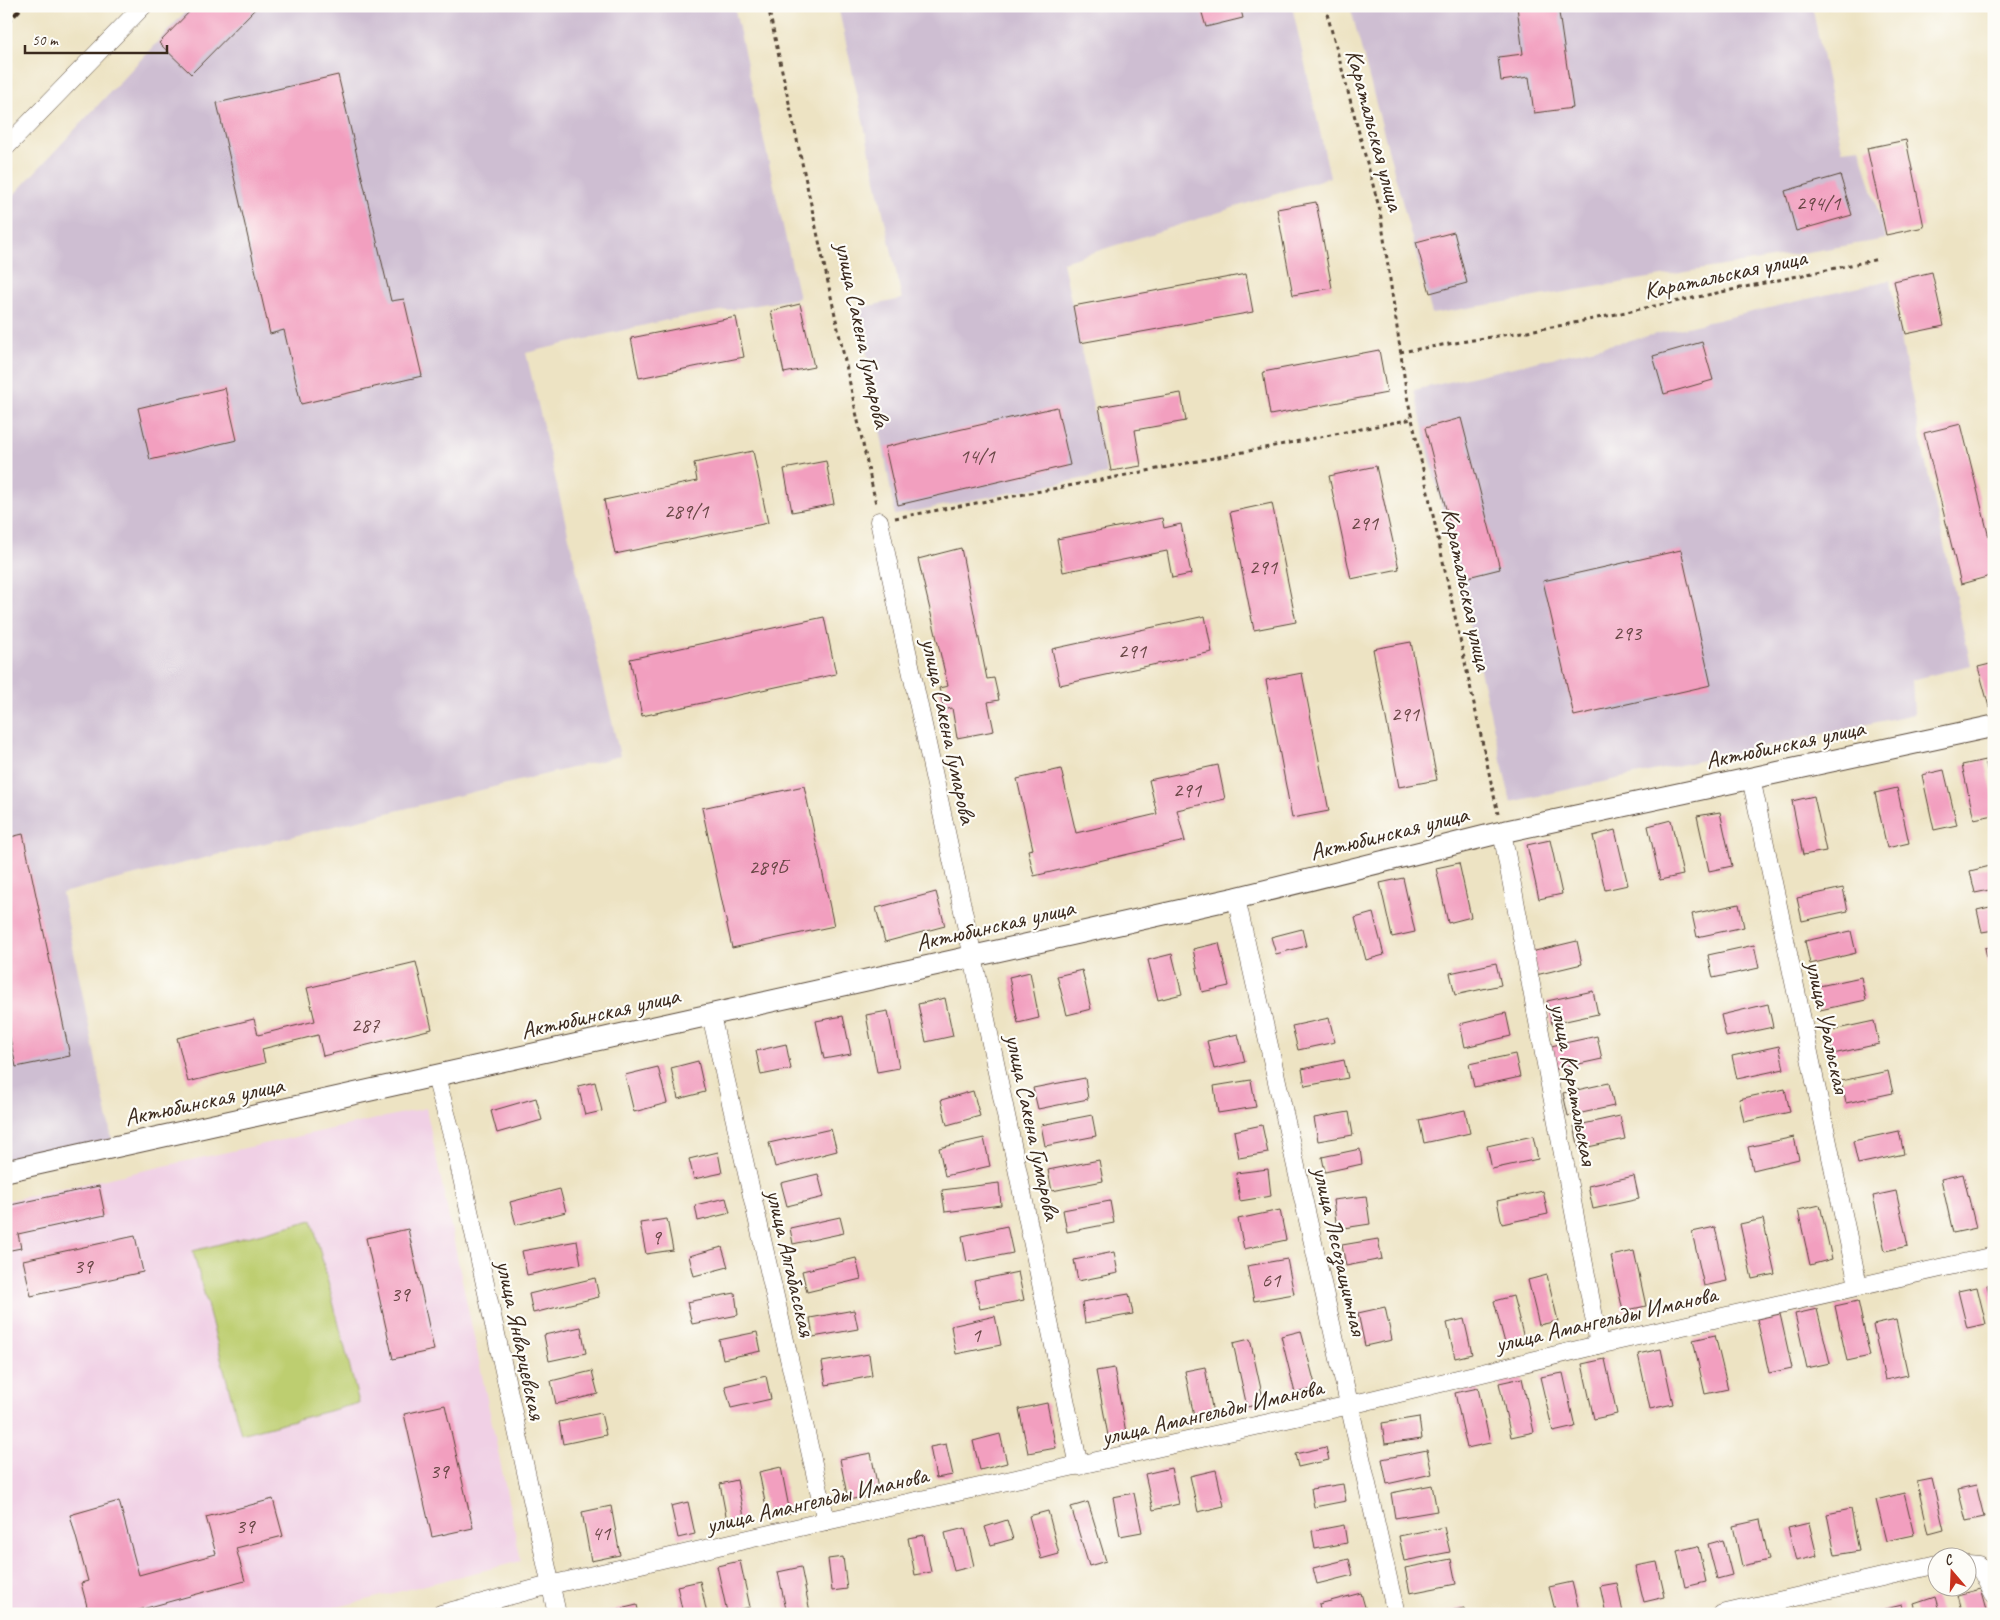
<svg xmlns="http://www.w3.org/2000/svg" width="2000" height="1620" font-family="Caveat,sans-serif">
<rect width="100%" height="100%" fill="#fdfcf7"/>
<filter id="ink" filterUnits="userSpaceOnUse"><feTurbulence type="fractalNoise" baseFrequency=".02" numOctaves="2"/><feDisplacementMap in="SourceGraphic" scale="10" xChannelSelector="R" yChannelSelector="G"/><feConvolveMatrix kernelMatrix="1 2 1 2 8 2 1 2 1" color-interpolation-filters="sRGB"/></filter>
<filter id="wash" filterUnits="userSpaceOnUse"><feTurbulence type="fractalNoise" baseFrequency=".0096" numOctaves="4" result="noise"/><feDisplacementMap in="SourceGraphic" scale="20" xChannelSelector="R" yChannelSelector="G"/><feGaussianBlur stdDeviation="1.12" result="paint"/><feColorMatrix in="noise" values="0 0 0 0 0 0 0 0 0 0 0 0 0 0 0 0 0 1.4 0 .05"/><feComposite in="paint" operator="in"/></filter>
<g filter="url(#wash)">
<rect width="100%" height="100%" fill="#ede3c3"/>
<path fill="#f0d0e5" d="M426 1108 521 1561 310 1614H6V1201Z"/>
<g fill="#cebed2">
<path d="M191 6H734L799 298 667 320 526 353 620 756 62 893 112 1140 6 1159V203Z"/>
<path d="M838 6H1292L1330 177 1063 262 1107 474 895 515 859 308 902 299Z"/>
<path d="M1350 6H1812L1842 150 1860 148 1886 239 1432 314Z"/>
<path d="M1890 280 1919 433 1971 665 1912 680 1914 714 1511 802 1414 390Z"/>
</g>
<path fill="#bdce70" stroke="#7c7c47" d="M312 1220 359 1403 241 1434 193 1251Z"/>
<g id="blocks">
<g fill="#f29fbf">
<path d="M195 6H258L191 74 159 43Z"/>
<path d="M1200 6H1240L1243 18 1206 27Z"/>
<path d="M1517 6H1558L1573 108 1534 113 1529 77 1501 81 1498 57 1523 54Z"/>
<path d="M338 75 391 301 404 299 422 376 301 404 284 330 270 334 217 103Z"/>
<path d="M1906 140 1924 227 1886 235 1867 148Z"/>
<path d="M1840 175 1852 215 1796 231 1785 191Z"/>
<path d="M1316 202 1332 288 1293 295 1277 209Z"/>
<path d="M1454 232 1467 283 1430 293 1416 242Z"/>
<path d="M1932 272 1944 326 1906 334 1894 281Z"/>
<path d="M1246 274 1253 312 1080 343 1073 306Z"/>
<path d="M800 304 814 367 784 373 771 311Z"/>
<path d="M736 317 744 357 639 378 631 338Z"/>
<path d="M1702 342 1713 380 1664 394 1653 356Z"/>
<path d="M1379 350 1387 393 1270 415 1263 372Z"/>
<path d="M225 388 237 440 150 460 138 408Z"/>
<path d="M1181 393 1186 421 1135 430 1141 466 1111 471 1099 407Z"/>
<path d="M1057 407 1070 465 898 505 885 447Z"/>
<path d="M1461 418 1500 569 1464 578 1425 428Z"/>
<path d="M1961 424 1994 558V575L1961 584 1924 433Z"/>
<path d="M753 451 768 523 615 554 604 500 697 481 694 463Z"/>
<path d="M826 461 834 504 792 512 784 469Z"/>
<path d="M1376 466 1399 569 1351 579 1329 476Z"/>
<path d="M1272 503 1296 622 1254 630 1230 512Z"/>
<path d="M1162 518 1164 528 1181 524 1191 574 1172 578 1167 551 1063 572 1057 539Z"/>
<path d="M961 548 987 679 994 678 999 700 988 702 994 731 957 738 952 708 944 710 939 688 948 686 918 559Z"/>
<path d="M1681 550 1711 685 1574 716 1543 581Z"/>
<path d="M1205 616 1212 652 1060 685 1052 649Z"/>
<path d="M824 617 836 674 642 716 630 659Z"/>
<path d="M1411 642 1437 780 1399 787 1373 649Z"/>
<path d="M1994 663V706L1989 707 1978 667Z"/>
<path d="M1302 673 1329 811 1292 818 1266 680Z"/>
<path d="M1985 760 1994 799V815L1974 819 1962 765Z"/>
<path d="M1218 765 1225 799 1177 810 1185 841 1034 876 1028 850 1033 849 1017 779 1061 769 1076 833 1157 814 1149 780Z"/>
<path d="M1944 770 1957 825 1934 830 1922 775Z"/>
<path d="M804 786 834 926 732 948 702 808Z"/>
<path d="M1897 788 1909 843 1887 848 1875 793Z"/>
<path d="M1814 796 1826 851 1803 855 1792 801Z"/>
<path d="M1720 812 1732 866 1709 871 1697 816Z"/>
<path d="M1671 820 1683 875 1660 880 1648 826Z"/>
<path d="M1615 830 1628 885 1605 890 1593 836Z"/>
<path d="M23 834 70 1056 16 1067 6 1019V838Z"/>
<path d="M1550 840 1562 894 1539 899 1527 845Z"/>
<path d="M1459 863 1471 917 1448 923 1436 868Z"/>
<path d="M1994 865V889L1975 893 1970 871Z"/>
<path d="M1403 878 1415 932 1392 937 1380 883Z"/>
<path d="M1843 888 1848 911 1802 921 1797 898Z"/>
<path d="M936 892 945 926 885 942 876 908Z"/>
<path d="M1739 904 1744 927 1697 937 1692 914Z"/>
<path d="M1994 906V930L1982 932 1977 910Z"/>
<path d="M1373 913 1384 955 1366 960 1355 918Z"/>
<path d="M1302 929 1306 946 1276 954 1271 937Z"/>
<path d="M1851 931 1856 953 1810 964 1805 941Z"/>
<path d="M1577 941 1582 964 1536 975 1531 952Z"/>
<path d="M1219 943 1229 986 1202 992 1193 949Z"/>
<path d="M1754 945 1759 968 1713 978 1708 955Z"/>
<path d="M1994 946V970L1990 971 1985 948Z"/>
<path d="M1172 954 1182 994 1158 1000 1148 960Z"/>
<path d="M416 962 432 1029 323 1056 318 1035 262 1049 265 1063 188 1082 177 1038 254 1019 258 1035 315 1021 307 988Z"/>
<path d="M1496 963 1501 985 1455 995 1450 973Z"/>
<path d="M1082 970 1091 1009 1067 1015 1057 976Z"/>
<path d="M1030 972 1039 1018 1018 1023 1009 977Z"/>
<path d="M1861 977 1866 1000 1820 1010 1815 987Z"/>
<path d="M1593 991 1598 1014 1552 1024 1547 1001Z"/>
<path d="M945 998 953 1036 926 1042 918 1004Z"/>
<path d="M1768 1004 1773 1027 1726 1037 1721 1015Z"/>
<path d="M888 1011 899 1068 877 1072 866 1015Z"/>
<path d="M1506 1013 1511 1036 1465 1047 1460 1024Z"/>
<path d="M843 1016 851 1054 824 1059 816 1021Z"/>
<path d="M1329 1018 1335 1042 1298 1050 1292 1026Z"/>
<path d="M1874 1021 1879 1044 1833 1054 1828 1031Z"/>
<path d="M1238 1034 1245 1062 1214 1069 1207 1041Z"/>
<path d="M1597 1036 1602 1059 1556 1069 1551 1046Z"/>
<path d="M786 1044 791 1069 761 1075 756 1051Z"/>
<path d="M1779 1046 1784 1069 1737 1079 1732 1056Z"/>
<path d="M1515 1054 1520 1077 1474 1087 1469 1064Z"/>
<path d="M1344 1060 1348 1078 1305 1086 1302 1069Z"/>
<path d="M698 1061 705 1092 678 1099 671 1068Z"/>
<path d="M658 1067 667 1103 634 1112 625 1075Z"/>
<path d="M1888 1071 1893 1093 1846 1103 1841 1081Z"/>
<path d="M1085 1078 1088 1099 1038 1109 1033 1088Z"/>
<path d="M1251 1080 1256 1107 1218 1113 1214 1086Z"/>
<path d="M595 1082 602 1111 585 1115 578 1086Z"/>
<path d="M1609 1083 1614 1106 1568 1116 1563 1093Z"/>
<path d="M1785 1089 1790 1112 1744 1122 1739 1099Z"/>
<path d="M973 1091 980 1116 947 1125 941 1100Z"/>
<path d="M536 1098 542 1120 497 1133 491 1111Z"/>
<path d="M1465 1110 1470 1133 1424 1143 1419 1120Z"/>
<path d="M1349 1112 1353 1135 1318 1141 1314 1118Z"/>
<path d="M1092 1115 1096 1136 1045 1146 1041 1125Z"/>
<path d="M1620 1116 1625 1139 1579 1149 1574 1126Z"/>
<path d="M1262 1125 1268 1153 1239 1158 1234 1131Z"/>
<path d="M831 1129 837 1151 775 1167 769 1143Z"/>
<path d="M1899 1131 1904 1154 1858 1164 1853 1141Z"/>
<path d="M1533 1136 1538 1159 1492 1169 1487 1146Z"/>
<path d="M1794 1137 1799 1159 1753 1170 1748 1147Z"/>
<path d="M984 1138 990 1166 945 1176 939 1148Z"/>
<path d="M1360 1149 1362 1164 1325 1172 1322 1157Z"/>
<path d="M718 1152 722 1173 694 1179 689 1159Z"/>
<path d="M1099 1160 1103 1181 1052 1191 1048 1170Z"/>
<path d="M1268 1169 1271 1196 1240 1201 1236 1173Z"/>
<path d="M818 1174 824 1197 787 1206 781 1183Z"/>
<path d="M1963 1174 1976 1228 1953 1233 1941 1179Z"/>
<path d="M1634 1176 1639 1199 1593 1209 1588 1186Z"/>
<path d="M999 1183 1001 1205 945 1212 942 1190Z"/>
<path d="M99 1186 105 1215 18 1234 21 1248 6 1251V1206Z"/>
<path d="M560 1189 566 1212 516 1225 510 1202Z"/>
<path d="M1543 1191 1548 1214 1502 1224 1497 1201Z"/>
<path d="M1896 1191 1908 1246 1885 1251 1873 1196Z"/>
<path d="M1366 1196 1370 1224 1337 1229 1333 1200Z"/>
<path d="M726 1198 730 1213 698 1221 695 1205Z"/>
<path d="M1110 1201 1114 1223 1067 1232 1063 1210Z"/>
<path d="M1820 1205 1832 1259 1810 1265 1798 1210Z"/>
<path d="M1280 1210 1286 1240 1244 1249 1238 1219Z"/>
<path d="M840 1217 844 1233 793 1244 790 1228Z"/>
<path d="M667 1219 673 1250 646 1254 640 1223Z"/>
<path d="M1763 1219 1775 1274 1752 1279 1740 1224Z"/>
<path d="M1007 1226 1013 1253 967 1262 962 1236Z"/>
<path d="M1715 1227 1727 1281 1704 1286 1692 1232Z"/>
<path d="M408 1229 434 1350 393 1359 366 1238Z"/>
<path d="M135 1236 143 1272 31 1296 23 1260Z"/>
<path d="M1378 1239 1382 1259 1346 1266 1342 1245Z"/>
<path d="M577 1241 581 1264 527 1275 522 1251Z"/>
<path d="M722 1247 728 1267 694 1276 689 1256Z"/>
<path d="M1634 1251 1646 1306 1623 1311 1611 1256Z"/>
<path d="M1114 1252 1118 1273 1078 1281 1074 1260Z"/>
<path d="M856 1258 861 1279 807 1292 802 1271Z"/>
<path d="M1287 1259 1294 1294 1254 1301 1247 1266Z"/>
<path d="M1018 1272 1024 1300 980 1309 974 1281Z"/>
<path d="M1547 1275 1558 1321 1539 1325 1528 1280Z"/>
<path d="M595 1278 599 1297 533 1313 529 1294Z"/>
<path d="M1994 1283V1310H1993L1987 1285Z"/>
<path d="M1977 1287 1986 1324 1967 1328 1958 1291Z"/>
<path d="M735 1293 738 1315 692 1324 687 1302Z"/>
<path d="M1129 1294 1133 1314 1085 1323 1082 1302Z"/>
<path d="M1513 1296 1525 1342 1506 1347 1494 1301Z"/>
<path d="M1858 1301 1870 1356 1847 1361 1835 1306Z"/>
<path d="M1385 1307 1392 1340 1365 1346 1358 1313Z"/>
<path d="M1817 1309 1830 1363 1807 1368 1795 1314Z"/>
<path d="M854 1310 858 1329 813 1337 810 1318Z"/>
<path d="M1780 1314 1792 1368 1769 1373 1757 1319Z"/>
<path d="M995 1316 1001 1345 956 1354 951 1326Z"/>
<path d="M1464 1319 1472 1354 1455 1358 1447 1323Z"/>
<path d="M1896 1320 1908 1375 1885 1380 1873 1325Z"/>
<path d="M581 1327 586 1353 549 1361 544 1335Z"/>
<path d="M1301 1331 1316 1388 1295 1393 1281 1336Z"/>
<path d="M757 1332 761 1351 723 1359 719 1340Z"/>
<path d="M1715 1335 1728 1389 1705 1394 1693 1340Z"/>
<path d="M1250 1339 1264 1403 1247 1407 1233 1343Z"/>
<path d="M1661 1349 1673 1404 1650 1409 1638 1354Z"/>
<path d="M869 1354 872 1376 826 1385 822 1362Z"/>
<path d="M1605 1359 1617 1414 1594 1419 1582 1364Z"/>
<path d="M1205 1367 1213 1414 1194 1417 1185 1371Z"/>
<path d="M1114 1368 1127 1438 1109 1441 1096 1371Z"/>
<path d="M592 1371 598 1394 556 1404 551 1381Z"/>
<path d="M1563 1373 1575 1427 1553 1432 1540 1377Z"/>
<path d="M766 1376 771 1399 731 1408 725 1386Z"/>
<path d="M1522 1378 1534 1432 1511 1437 1499 1383Z"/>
<path d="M1478 1388 1490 1443 1467 1448 1455 1393Z"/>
<path d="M1047 1403 1056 1448 1028 1453 1019 1409Z"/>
<path d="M445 1405 473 1528 432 1537 404 1414Z"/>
<path d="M601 1413 606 1435 563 1444 559 1422Z"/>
<path d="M1419 1417 1422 1439 1385 1444 1382 1423Z"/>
<path d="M1000 1434 1007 1463 980 1470 973 1441Z"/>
<path d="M946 1444 953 1475 936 1478 930 1447Z"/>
<path d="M1326 1447 1329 1460 1298 1467 1295 1454Z"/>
<path d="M1427 1450 1432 1474 1387 1484 1382 1459Z"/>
<path d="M871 1453 879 1494 848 1500 840 1459Z"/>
<path d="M781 1467 790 1513 768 1517 759 1472Z"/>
<path d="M1171 1468 1179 1504 1153 1510 1145 1474Z"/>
<path d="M1216 1470 1224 1506 1198 1512 1190 1476Z"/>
<path d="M1932 1479 1944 1530 1929 1534 1917 1482Z"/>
<path d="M737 1480 745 1522 728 1526 720 1484Z"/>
<path d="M1343 1484 1346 1501 1314 1507 1311 1489Z"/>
<path d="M1432 1485 1437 1511 1395 1518 1391 1493Z"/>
<path d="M1976 1485 1984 1517 1966 1521 1958 1489Z"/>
<path d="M1134 1493 1142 1532 1120 1536 1113 1497Z"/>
<path d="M1904 1493 1914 1535 1886 1541 1876 1500Z"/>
<path d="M273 1499 283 1536 236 1548 245 1581 124 1614H89L81 1583 88 1581 70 1515 119 1501 139 1575 216 1554 206 1517Z"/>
<path d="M688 1502 695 1534 678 1538 671 1506Z"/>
<path d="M1088 1502 1106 1561 1089 1566 1071 1507Z"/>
<path d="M611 1506 620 1555 591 1561 582 1512Z"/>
<path d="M1851 1509 1859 1551 1835 1555 1827 1514Z"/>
<path d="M1048 1511 1059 1554 1041 1559 1029 1516Z"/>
<path d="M1007 1520 1013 1539 991 1545 985 1527Z"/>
<path d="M1760 1520 1769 1560 1742 1566 1733 1526Z"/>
<path d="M1809 1523 1817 1556 1796 1561 1788 1528Z"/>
<path d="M1344 1525 1347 1543 1315 1549 1312 1531Z"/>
<path d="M1444 1527 1450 1552 1404 1561 1399 1536Z"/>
<path d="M965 1528 974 1566 954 1571 945 1533Z"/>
<path d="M924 1535 931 1572 915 1575 908 1538Z"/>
<path d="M1723 1540 1732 1575 1717 1579 1708 1544Z"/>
<path d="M1698 1546 1706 1582 1685 1587 1677 1551Z"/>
<path d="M843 1557 847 1589 832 1591 828 1559Z"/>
<path d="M1349 1559 1353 1575 1317 1584 1313 1568Z"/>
<path d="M1451 1559 1456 1584 1410 1593 1405 1568Z"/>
<path d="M740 1561 750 1607 727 1612 717 1566Z"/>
<path d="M1657 1562 1665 1597 1644 1602 1635 1566Z"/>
<path d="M801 1567 810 1612 787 1614 778 1572Z"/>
<path d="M700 1581 707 1614H683L677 1586Z"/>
<path d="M1572 1582 1580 1614H1556L1549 1587Z"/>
<path d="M1617 1583 1623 1613 1606 1614 1600 1586Z"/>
<path d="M1981 1589 1988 1614H1963L1958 1595Z"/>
<path d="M1361 1593 1367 1614H1321L1319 1604Z"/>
<path d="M1935 1597 1940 1614H1917L1914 1604Z"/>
<path d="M637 1605 639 1614H603V1613Z"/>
<path d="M1902 1605 1904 1614H1869V1613Z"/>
<path d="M1464 1608 1465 1614H1441V1613Z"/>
</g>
</g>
</g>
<g filter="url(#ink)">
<use href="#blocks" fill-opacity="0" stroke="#564637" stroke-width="1"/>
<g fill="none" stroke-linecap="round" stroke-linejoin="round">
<defs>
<g id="minor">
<path d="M6 147 143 6"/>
<path d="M879 521 973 957 1079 1466"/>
<path d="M1751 778 1858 1285"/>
<path d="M1502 832 1597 1333 1598 1345"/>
<path d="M1236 898 1396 1614"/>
<path d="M711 1015 826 1521"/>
<path d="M436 1077 455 1146 557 1614"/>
<path d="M1968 1565 1979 1566 1994 1595"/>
<path d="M441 1614 550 1585 826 1521 1350 1405 1598 1345 1994 1256"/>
<path d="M1722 1614 1938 1564"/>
</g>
<path id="tertiary" d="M6 1171 1236 898 1502 832 1994 726"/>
</defs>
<use href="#minor" stroke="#564637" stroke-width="19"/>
<use href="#tertiary" stroke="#564637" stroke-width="23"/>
<g stroke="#564637" stroke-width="3" stroke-dasharray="4 4" stroke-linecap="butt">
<path d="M768 6 876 504"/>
<path d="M1325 6 1380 211 1407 396 1498 814"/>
<path d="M1400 352 1564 325 1879 259"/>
<path d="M895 518 1106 479 1412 419"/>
</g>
<use href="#minor" stroke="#fff" stroke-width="18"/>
<use href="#tertiary" stroke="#fff" stroke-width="21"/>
<g stroke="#3b2a1e" stroke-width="4" stroke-dasharray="8 4" stroke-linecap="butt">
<path d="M6 9 9 6"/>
<path d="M6 24 23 6"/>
</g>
</g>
</g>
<g text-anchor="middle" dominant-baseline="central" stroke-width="4.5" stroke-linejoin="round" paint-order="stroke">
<g font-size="21" fill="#694746">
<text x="1818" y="203">294/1</text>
<text x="977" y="456">14/1</text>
<text x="686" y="511">289/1</text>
<text x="1364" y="523">291</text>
<text x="1263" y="567">291</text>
<text x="1627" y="633">293</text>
<text x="1132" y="651">291</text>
<text x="1405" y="714">291</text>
<text x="1187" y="790">291</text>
<text x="768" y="867">289Б</text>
<text x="365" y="1025">287</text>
<text x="656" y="1237">9</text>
<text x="83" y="1266">39</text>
<text x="1271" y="1280">61</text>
<text x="400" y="1294">39</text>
<text x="976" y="1335">1</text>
<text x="439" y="1471">39</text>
<text x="245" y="1526">39</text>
<text x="601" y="1533">41</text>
</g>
<g font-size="24" fill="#3b2a1e" stroke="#fdfcf7">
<text transform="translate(1375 130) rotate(75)">Каратальская улица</text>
<text transform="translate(1725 274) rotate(-12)">Каратальская улица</text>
<text transform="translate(863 335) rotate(78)">улица Сакена Гумарова</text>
<text transform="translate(1467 589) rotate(78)">Каратальская улица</text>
<text transform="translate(949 731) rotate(78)">улица Сакена Гумарова</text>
<text transform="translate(1785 744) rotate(-12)">Актюбинская улица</text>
<text transform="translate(1389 833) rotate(-14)">Актюбинская улица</text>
<text transform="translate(995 925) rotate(-13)">Актюбинская улица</text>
<text transform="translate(600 1013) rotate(-13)">Актюбинская улица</text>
<text transform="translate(1828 1027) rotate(78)">улица Уральская</text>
<text transform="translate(1574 1084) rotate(79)">улица Каратальская</text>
<text transform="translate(204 1101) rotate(-12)">Актюбинская улица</text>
<text transform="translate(1033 1127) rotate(78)">улица Сакена Гумарова</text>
<text transform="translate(1340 1251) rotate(77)">улица Лесозащитная</text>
<text transform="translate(791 1263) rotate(77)">улица Алгабасская</text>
<text transform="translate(1606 1319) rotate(-13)">улица Амангельды Иманова</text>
<text transform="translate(521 1340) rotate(78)">улица Январцевская</text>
<text transform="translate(1212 1412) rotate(-13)">улица Амангельды Иманова</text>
<text transform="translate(817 1500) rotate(-13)">улица Амангельды Иманова</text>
</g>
</g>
<rect width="2000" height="1620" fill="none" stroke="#fdfcf7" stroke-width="25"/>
<g transform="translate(1952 1572) rotate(341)"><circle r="24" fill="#fdfcf7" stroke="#afa8a0"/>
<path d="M0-4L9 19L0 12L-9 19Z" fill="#c8321e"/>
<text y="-8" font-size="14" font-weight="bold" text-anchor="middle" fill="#3b2a1e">С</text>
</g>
<path d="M25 45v8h142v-8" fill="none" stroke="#3b2a1e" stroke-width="2.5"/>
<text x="32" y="45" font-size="15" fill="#3b2a1e" stroke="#fdfcf7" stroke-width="4" paint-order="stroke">50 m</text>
</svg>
